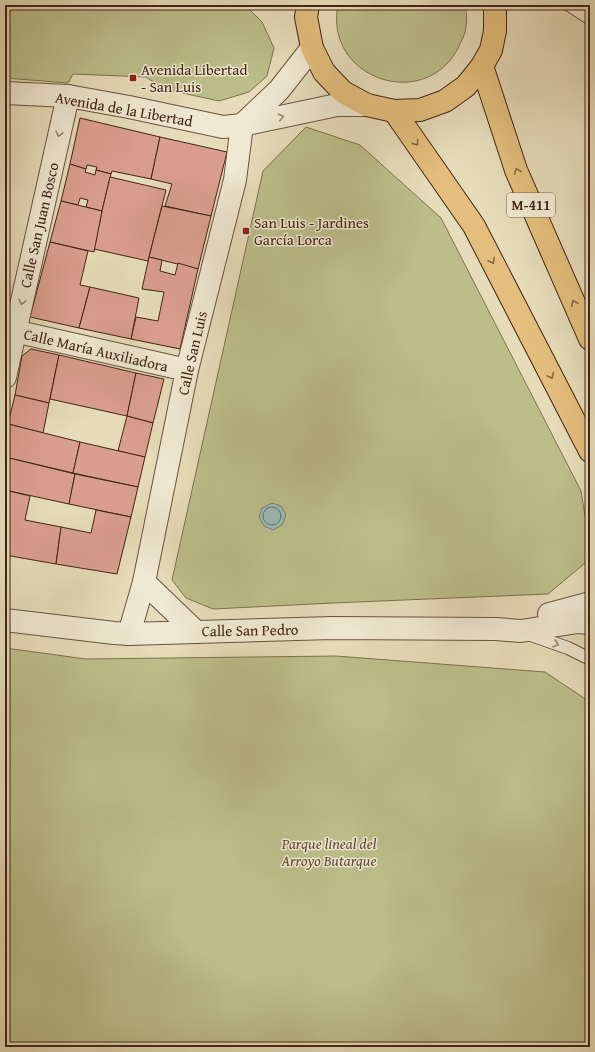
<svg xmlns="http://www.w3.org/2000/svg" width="595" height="1052" font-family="'Gentium Book Plus',serif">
<rect width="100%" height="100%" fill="#e6dcb9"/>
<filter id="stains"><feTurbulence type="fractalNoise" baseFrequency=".005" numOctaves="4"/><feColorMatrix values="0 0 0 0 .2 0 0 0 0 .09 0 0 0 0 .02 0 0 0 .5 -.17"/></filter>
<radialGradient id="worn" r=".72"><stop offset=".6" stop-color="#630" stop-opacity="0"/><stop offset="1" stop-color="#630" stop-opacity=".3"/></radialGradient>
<g fill="#bcbe8a" stroke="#7f7150">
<path d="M5 5H245L262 22 274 48 267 76 249 92 219 101 164 89 146 77 73 74 68 83 5 78Z"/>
<path d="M338 5H465C467 13 467 24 465 32 464 36 462 40 460 44 429 114 323 80 338 5Z"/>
<path d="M306 127 360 145 441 218 581 491 590 546V559L548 594 333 603 213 609 186 598 172 580 263 171Z"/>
<path d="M5 648 86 659 336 656 545 672 590 702V1047H5Z"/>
</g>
<path fill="#98bab7" stroke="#767e77" d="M272 503 281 506 286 515 282 525 273 530 264 526 259 517 262 508Z"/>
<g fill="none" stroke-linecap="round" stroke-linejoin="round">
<circle stroke="#6d6f66" stroke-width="1" cx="272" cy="516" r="9"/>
</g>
<g fill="#da9e8f" stroke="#422416">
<path d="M80 118 160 137 151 179 112 171 111 174 96 170 97 167 87 165 86 169 70 164Z"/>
<path d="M160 137 227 152 211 216 165 206 172 184 151 179Z"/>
<path d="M70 164 86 169 85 172 95 175 96 170 111 174 102 211 86 207 88 200 80 198 78 205 61 201Z"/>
<path d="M110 177 166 190 148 261 94 249 102 211Z"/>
<path d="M61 201 102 211 94 252 50 242Z"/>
<path d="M162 206 211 216 198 269 149 257Z"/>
<path d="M50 242 88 251 80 285 90 287 79 328 30 317Z"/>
<path d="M149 257 162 260 160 271 175 275 178 263 198 269 180 349 131 339 136 317 158 321 164 292 142 289Z"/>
<path d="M90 287 139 298 131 339 79 328Z"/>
<path d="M31 349 59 355 49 403 15 395 22 356Z"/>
<path d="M59 355 136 373 127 416 50 399Z"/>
<path d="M136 373 164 379 153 423 127 416Z"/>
<path d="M15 395 49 403 43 433 8 424Z"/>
<path d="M127 416 153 423 145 457 118 451Z"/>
<path d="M8 424 80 442 73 473 5 457V439Z"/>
<path d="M80 442 145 457 138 487 73 473Z"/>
<path d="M5 457 75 474 69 504 5 490Z"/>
<path d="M75 474 138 487 131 517 69 504Z"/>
<path d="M5 490 30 496 25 520 61 527 56 564 5 555Z"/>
<path d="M96 510 131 517 117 574 56 564 61 527 91 533Z"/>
</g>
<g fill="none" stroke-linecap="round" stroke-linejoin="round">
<defs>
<g id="service">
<path d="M569 5 589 18 590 17"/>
<path d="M528 634 568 648 590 659"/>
</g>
<g id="minor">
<path d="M5 93 68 96 129 107 223 127 242 125 337 105H367"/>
<path d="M242 125 279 90 312 48"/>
<path d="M5 329 187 370"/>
<path d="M5 377 68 96"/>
<path d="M144 582 195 631"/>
<path d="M549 614 590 603"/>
<path d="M5 620 114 633 129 634 332 628 496 629 521 631 578 622 590 623"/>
<path d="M129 634 144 582 187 370 235 180 242 125"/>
</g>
<g id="primary">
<path d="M308 5 306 17 312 48 324 72 343 92 367 105 394 111 420 110 445 101 466 86 482 66 491 50 495 31V5"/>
<path d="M482 66 516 170 590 339"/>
<path d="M394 111 474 226 590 451"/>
</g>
</defs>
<use href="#service" stroke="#6b523f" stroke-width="14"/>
<use href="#minor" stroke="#6b523f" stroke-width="24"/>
<use href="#primary" stroke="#422416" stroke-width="24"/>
<use href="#service" stroke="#efe8d2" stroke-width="12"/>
<use href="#minor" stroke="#efe8d2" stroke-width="22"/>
<use href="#primary" stroke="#e3be7c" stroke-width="22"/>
</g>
<defs><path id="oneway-chevron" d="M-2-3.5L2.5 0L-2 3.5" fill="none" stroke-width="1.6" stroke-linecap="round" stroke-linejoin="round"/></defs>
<g stroke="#988674">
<use href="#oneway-chevron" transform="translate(281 117) rotate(-12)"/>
<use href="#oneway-chevron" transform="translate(59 134) rotate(103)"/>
<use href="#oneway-chevron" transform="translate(22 302) rotate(103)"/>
<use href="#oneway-chevron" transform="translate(556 644) rotate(19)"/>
</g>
<g stroke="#8a6944">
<use href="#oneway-chevron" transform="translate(416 143) rotate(55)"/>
<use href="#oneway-chevron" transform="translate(517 171) rotate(-112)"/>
<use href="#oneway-chevron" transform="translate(492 261) rotate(63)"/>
<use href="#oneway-chevron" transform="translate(574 303) rotate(-114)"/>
<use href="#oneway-chevron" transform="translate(551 376) rotate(63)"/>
</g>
<g fill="#8f2418" stroke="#efe8d2" stroke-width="1.5">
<rect x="129" y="74" width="8" height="8" rx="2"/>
<rect x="242" y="227" width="8" height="8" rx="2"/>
</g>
<g text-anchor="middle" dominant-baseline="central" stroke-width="3" stroke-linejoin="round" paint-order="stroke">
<rect fill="#efe8d2" stroke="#765f4e" stroke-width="1" x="507" y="193" width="48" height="24" rx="3"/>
<g font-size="14" font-weight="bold" fill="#422416">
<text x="531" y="205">M-411</text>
</g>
<g font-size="15" fill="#422416" stroke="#efe8d2" text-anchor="start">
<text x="141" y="69">Avenida Libertad<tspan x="141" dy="17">- San Luis</tspan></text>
<text x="254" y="222">San Luis - Jardines<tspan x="254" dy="17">García Lorca</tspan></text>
</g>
<g font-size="15" fill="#422416" stroke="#efe8d2">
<text transform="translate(124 109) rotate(10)">Avenida de la Libertad</text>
<text transform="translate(39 225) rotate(-77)">Calle San Juan Bosco</text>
<text transform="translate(96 350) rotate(13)">Calle María Auxiliadora</text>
<text transform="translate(192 353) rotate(-77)">Calle San Luis</text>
<text transform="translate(250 630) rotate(-1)">Calle San Pedro</text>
</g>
<g font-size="15" font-style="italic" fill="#604a33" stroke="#efe8d2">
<text x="329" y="843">Parque lineal del<tspan x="329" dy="17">Arroyo Butarque</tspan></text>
</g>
</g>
<rect width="595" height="1052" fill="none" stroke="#e6dcb9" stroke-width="20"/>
<rect x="6" y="6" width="583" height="1040" fill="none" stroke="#422416" stroke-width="2"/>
<rect x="10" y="10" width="575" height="1032" fill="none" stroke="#422416"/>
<rect width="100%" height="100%" filter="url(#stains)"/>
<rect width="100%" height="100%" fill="url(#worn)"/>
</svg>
